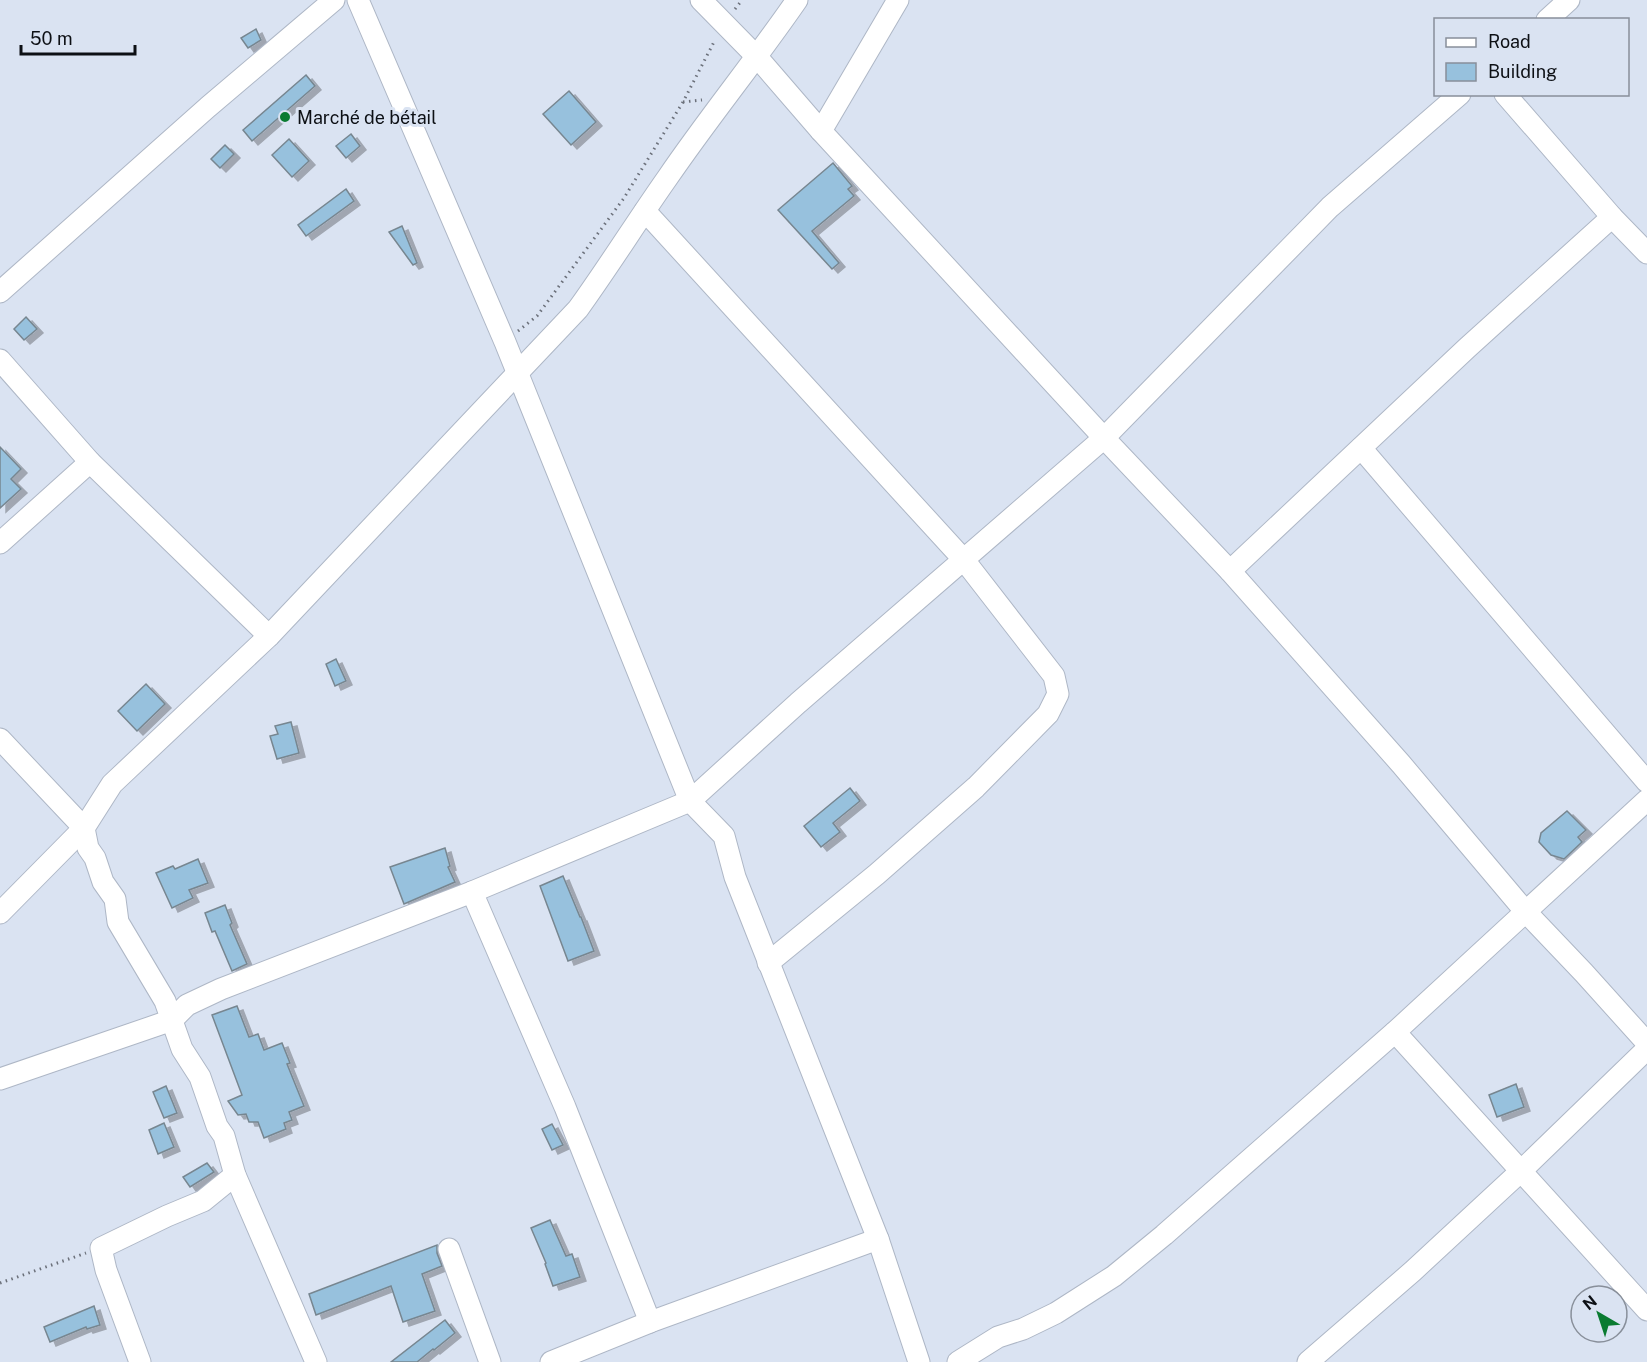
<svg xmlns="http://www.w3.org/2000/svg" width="1647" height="1362" font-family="'Public Sans',sans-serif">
<defs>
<filter id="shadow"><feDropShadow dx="6" dy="4" stdDeviation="0" flood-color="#0004"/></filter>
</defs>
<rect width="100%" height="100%" fill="#dae3f2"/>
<g fill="#97c1dd" stroke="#778690" stroke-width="1.5" filter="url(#shadow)">
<path d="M256 29 261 40 248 48 241 38Z"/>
<path d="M306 75 315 86 252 141 243 130Z"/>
<path d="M569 91 596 122 571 145 543 114Z"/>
<path d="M351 134 360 146 346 158 336 146Z"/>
<path d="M289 139 309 161 292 177 272 155Z"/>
<path d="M225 145 234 154 220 168 211 159Z"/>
<path d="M833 163 852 186 848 189 854 196 812 231 839 263 832 269 778 210Z"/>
<path d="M346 189 354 201 306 236 298 225Z"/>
<path d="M402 226 417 263 413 265 389 232Z"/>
<path d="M26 317 37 329 24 340 14 329Z"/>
<path d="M0 447 21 469 11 479 21 489 0 508Z"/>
<path d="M336 659 346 681 335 686 326 664Z"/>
<path d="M146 684 165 704 137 731 118 711Z"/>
<path d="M291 722 299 753 277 759 270 736 278 734 275 726Z"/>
<path d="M850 788 860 801 833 823 840 832 821 847 804 826Z"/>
<path d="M1567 811 1586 830 1578 837 1582 842 1564 859 1551 855 1539 842 1541 833Z"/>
<path d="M445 848 450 866 448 867 455 882 404 904 390 867Z"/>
<path d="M198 859 208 883 189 890 193 898 172 908 156 873 173 866 175 869Z"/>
<path d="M563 876 580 917H581L594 951 568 961 540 886Z"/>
<path d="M225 905 232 923 230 925 247 964 232 971 215 931 212 932 205 913Z"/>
<path d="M237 1006 249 1037 258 1034 264 1050 282 1043 290 1063 287 1064 304 1106 289 1112 292 1120 284 1123 286 1129 264 1138 258 1122H249L246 1114 238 1115 228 1101 242 1095 212 1015Z"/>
<path d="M1516 1084 1524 1107 1497 1117 1489 1095Z"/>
<path d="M166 1086 177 1113 164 1118 153 1092Z"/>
<path d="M164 1123 174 1147 158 1154 149 1130Z"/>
<path d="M552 1124 563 1145 552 1150 542 1129Z"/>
<path d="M207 1163 214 1172 190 1187 183 1177Z"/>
<path d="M550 1220 566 1256 572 1254 580 1277 553 1286 545 1264 546 1263 531 1228Z"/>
<path d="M437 1245V1253L442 1266 422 1274 435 1311 403 1322 391 1286 316 1315 309 1294Z"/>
<path d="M94 1306 100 1325 87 1329 86 1327 50 1342 44 1327Z"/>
<path d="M445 1320 455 1333 434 1350 433 1349 417 1362H391Z"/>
</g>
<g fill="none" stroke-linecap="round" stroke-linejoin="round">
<defs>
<g id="minor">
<path d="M358 0 505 342 690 801 724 836 735 877 878 1239 919 1362"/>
<path d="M701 0 758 58 821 131 1104 438 1230 571 1401 764 1525 911 1584 973 1647 1043"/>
<path d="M1547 20 1569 0"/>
<path d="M1505 94 1612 217 1647 253"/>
<path d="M821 131 898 0"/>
<path d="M645 211 964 560 1054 676 1058 694 1048 714 976 787 877 874 768 963"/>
<path d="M0 292 208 107 334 0"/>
<path d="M0 360 90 462 269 636"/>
<path d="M1361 448 1647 782"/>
<path d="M0 543 90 462"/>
<path d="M1230 571 1467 348 1612 217"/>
<path d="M0 739 84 828 88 848 95 858 103 882 115 899 118 922 165 1001 182 1049 200 1077 217 1126 224 1136 235 1175 316 1362"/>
<path d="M472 892 565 1107 650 1322"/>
<path d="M0 913 84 828 112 784 269 636 578 309C609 266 637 221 668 177 709 117 755 61 797 0"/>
<path d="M1395 1032 1647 1310"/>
<path d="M0 1079 172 1020 187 1005 221 989 472 892 690 801 798 703 1104 438 1330 207 1460 94"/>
<path d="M449 1249 490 1362"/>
<path d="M140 1362 106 1270 101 1248 167 1216 203 1201 235 1175"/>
<path d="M551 1362 650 1322 878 1239"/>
<path d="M958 1362 998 1337 1023 1329 1056 1313 1114 1276 1164 1235 1395 1032 1647 800"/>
<path d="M1308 1362 1413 1271 1521 1171 1647 1049"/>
</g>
</defs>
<use href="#minor" stroke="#aeb7c6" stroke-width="23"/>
<g stroke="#6b707a" stroke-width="3" stroke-dasharray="1.5 4.5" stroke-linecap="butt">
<path d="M735 9 742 0"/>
<path d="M683 102 702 100"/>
<path d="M518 331 537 316 624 198 683 102 715 40"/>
<path d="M0 1283 86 1253"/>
</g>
<use href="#minor" stroke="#fff" stroke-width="21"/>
</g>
<circle fill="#0a7b31" stroke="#dae3f2" stroke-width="2" cx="285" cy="117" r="6"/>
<g text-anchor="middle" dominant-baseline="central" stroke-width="6" stroke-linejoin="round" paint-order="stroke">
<g font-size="18" fill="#0d1015" stroke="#dae3f2" text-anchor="start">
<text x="297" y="117">Marché de bétail</text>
</g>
</g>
<rect x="1434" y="18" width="195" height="78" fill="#dae3f2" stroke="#888f9a" stroke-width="1.5"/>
<rect x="1446" y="38" width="30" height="9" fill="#ffffff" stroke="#888f9a" stroke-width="1.5"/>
<text x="1488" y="48" font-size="18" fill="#0d1015">Road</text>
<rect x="1446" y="63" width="30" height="18" fill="#97c1dd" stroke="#888f9a" stroke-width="1.5"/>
<text x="1488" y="78" font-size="18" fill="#0d1015">Building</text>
<g transform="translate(1599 1314) rotate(321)"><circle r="28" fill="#dae3f2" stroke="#888f9a" stroke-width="1.5"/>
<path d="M0-4.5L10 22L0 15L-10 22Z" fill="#0a7b31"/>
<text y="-9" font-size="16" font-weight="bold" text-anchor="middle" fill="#0d1015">N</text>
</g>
<path d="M21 45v9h114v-9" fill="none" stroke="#0d1015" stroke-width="3"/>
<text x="30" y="45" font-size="18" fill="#0d1015" stroke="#dae3f2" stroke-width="4.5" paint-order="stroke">50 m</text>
</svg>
